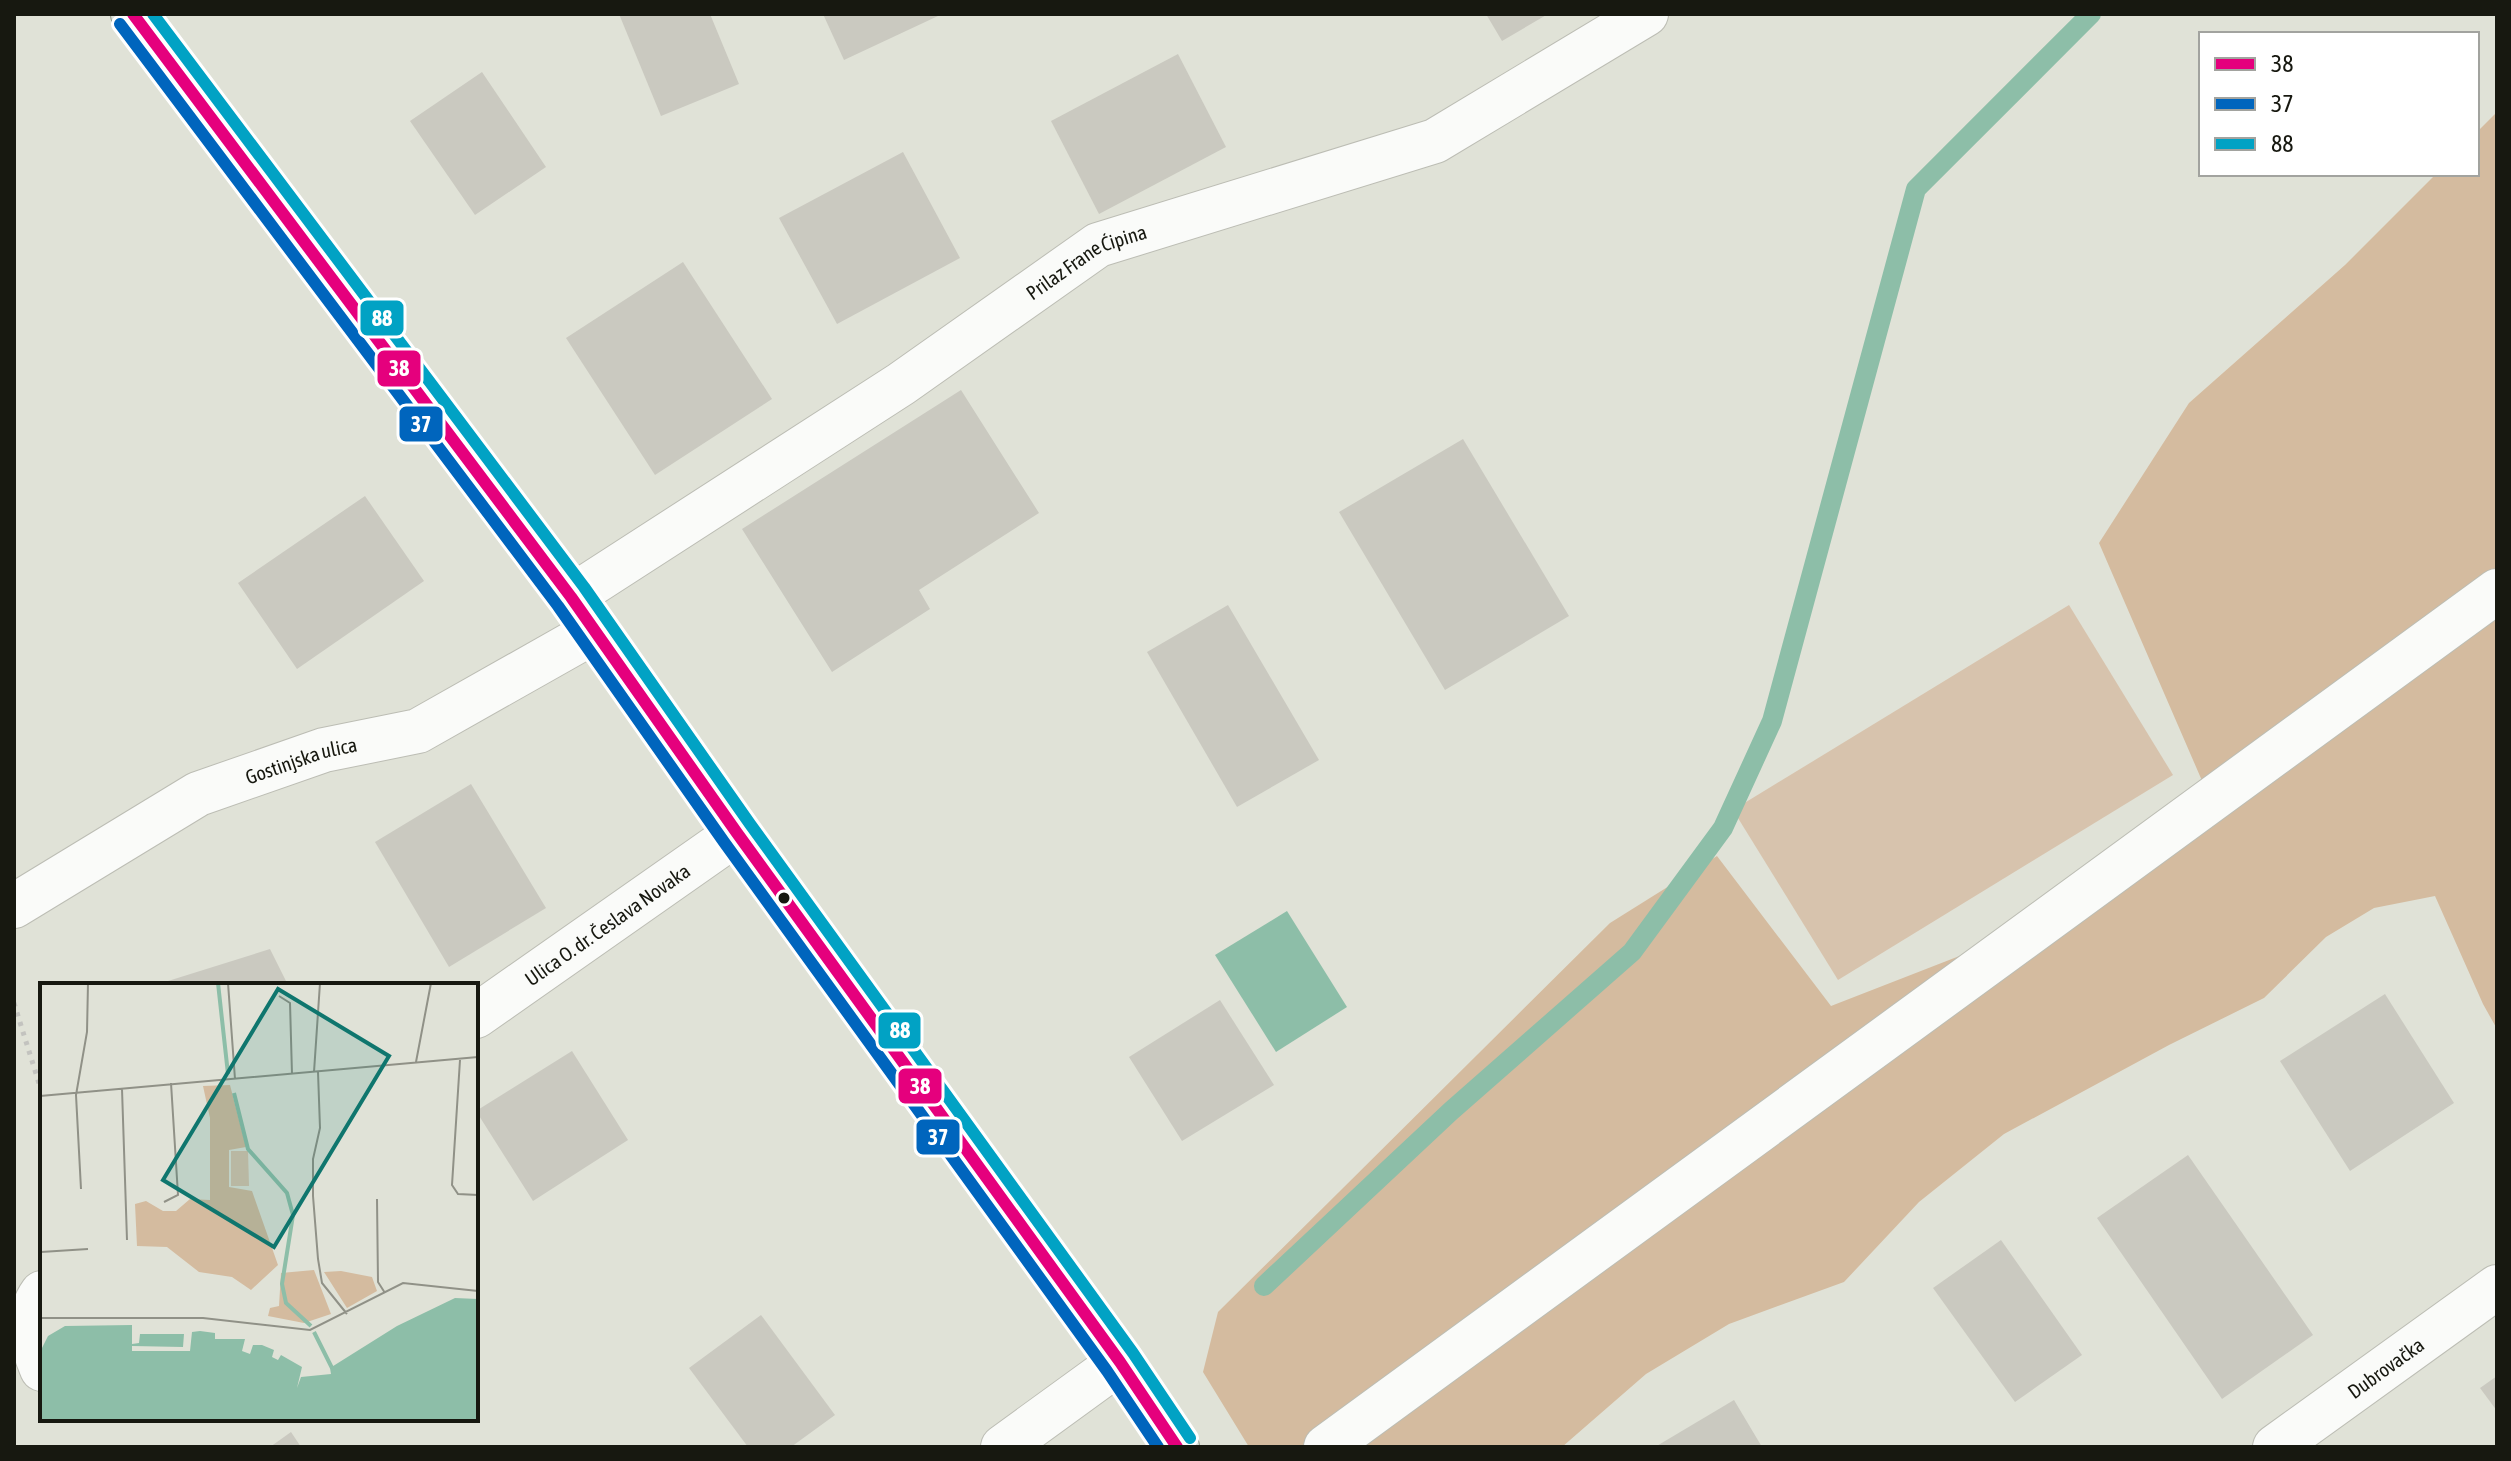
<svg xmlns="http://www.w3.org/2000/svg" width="2511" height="1461" font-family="'Asap Condensed',sans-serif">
<rect width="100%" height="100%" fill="#e0e2d7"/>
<path fill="#d7c3ad" d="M2069 605 2173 775 1838 980 1733 810Z"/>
<path fill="#d4bb9f" d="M2497 112V1029L2483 1004 2435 896 2374 908 2326 937 2264 998 2169 1045 2004 1134 1919 1202 1844 1282 1729 1324 1646 1374 1562 1447H1249L1203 1372 1218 1312 1610 923 1717 856 1831 1006 1962 955 2203 783 2099 543 2189 403 2345 265 2436 174H2477V132Z"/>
<path fill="#8dbea8" d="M1287 911 1347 1007 1276 1052 1215 955Z"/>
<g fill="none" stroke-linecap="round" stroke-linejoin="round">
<path stroke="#8dbea8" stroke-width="20" d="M1264 1286 1451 1111 1632 952 1723 828 1772 721 1916 189 2091 14"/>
</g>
<g fill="#cac9c0">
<path d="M619 14H710L739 84 661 116Z"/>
<path d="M823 14H937L938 16 844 60Z"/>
<path d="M1486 14H1548L1502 41Z"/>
<path d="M1178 54 1226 147 1099 214 1051 121Z"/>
<path d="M482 72 546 167 475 215 410 121Z"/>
<path d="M903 152 960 258 837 324 779 218Z"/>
<path d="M683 262 772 399 655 475 566 338Z"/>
<path d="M961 390 1039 513 919 590 930 609 832 672 742 529Z"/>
<path d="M1463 439 1569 616 1445 690 1339 512Z"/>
<path d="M365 496 424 581 297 669 238 583Z"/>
<path d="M1228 605 1319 760 1237 807 1147 652Z"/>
<path d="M471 784 546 908 449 967 375 842Z"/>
<path d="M270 949 288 985H169L168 981Z"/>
<path d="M2385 994 2454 1103 2350 1171 2280 1061Z"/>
<path d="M1220 1000 1274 1085 1182 1141 1129 1057Z"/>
<path d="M572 1051 628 1140 533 1201 476 1111Z"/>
<path d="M2188 1155 2313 1335 2222 1399 2097 1218Z"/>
<path d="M2001 1240 2082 1355 2015 1402 1933 1288Z"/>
<path d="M761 1315 835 1415 791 1447H748L689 1368Z"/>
<path d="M2497 1376V1411L2480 1388Z"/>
<path d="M1734 1400 1762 1447H1655Z"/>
<path d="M291 1432 301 1447H270Z"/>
</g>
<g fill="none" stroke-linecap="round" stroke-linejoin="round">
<defs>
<g id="minor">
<path id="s1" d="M571 597 901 384 1098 245 1435 141 1646 14"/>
<path id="s2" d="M14 906 198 794 324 750 418 731 595 631"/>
<path id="s3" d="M476 1016 737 833"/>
<path d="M42 1293C24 1318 31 1343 42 1369"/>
<path d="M1003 1447 1120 1362"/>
<path d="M1326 1447 2497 591"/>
<path id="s4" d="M2275 1447 2497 1287"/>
</g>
<path id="major" d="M133 14 571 597 737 833 1120 1362 1177 1447"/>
</defs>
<use href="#minor" stroke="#bcbdb4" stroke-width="46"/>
<use href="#major" stroke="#919b8b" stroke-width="46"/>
<path stroke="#c3c3bf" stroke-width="5" stroke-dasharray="4 6" stroke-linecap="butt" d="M14 1003 42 1093"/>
<use href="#minor" stroke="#fafbf9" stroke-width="44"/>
<use href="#major" stroke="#dde2db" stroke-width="44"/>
<defs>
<path id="bus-1" d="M133 14 571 597 737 833 1120 1362 1177 1447"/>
<path id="bus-2" d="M120 24 558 606 724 842 1107 1371 1158 1447"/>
<path id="bus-3" d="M153 14 584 587 750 824 1133 1353 1190 1438"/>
</defs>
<use href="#bus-1" stroke="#fff" stroke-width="18"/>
<use href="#bus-2" stroke="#fff" stroke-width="18"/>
<use href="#bus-3" stroke="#fff" stroke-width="18"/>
<use href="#bus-1" stroke="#e5007d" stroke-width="12"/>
<use href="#bus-2" stroke="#0065bd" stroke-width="12"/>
<use href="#bus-3" stroke="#01a2c4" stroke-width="12"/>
</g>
<circle fill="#171810" stroke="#fff" stroke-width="3" cx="784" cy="898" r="7"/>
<g text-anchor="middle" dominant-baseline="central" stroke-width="6" stroke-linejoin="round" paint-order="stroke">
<g font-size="20" fill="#171810" stroke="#fff">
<text stroke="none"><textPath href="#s1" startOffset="616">Prilaz Frane Ćipina</textPath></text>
<text stroke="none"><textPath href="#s2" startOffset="324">Gostinjska ulica</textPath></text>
<text stroke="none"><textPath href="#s3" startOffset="160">Ulica O. dr. Česlava Novaka</textPath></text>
<text stroke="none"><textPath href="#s4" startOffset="136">Dubrovačka</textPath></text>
</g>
</g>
<g transform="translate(40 983)">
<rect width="438" height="438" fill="#e0e2d7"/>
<path d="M191 168H208L209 203H191Z" fill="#d7c3ad"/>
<path d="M190 102 206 164 189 167V204L212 208 238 282 211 307 192 294 159 289 127 264 97 263 95 221 106 218 123 228H136L150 216 170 217V135L163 103ZM274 287 291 331 264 340 228 333 230 325 239 323 241 290ZM301 288 332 294 337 308 307 325 284 289Z" fill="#d4bb9f"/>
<path d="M415 315 438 316V438H0V369L8 353 25 343 92 342V361L99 360 100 351H144L143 364 92 363V368H150L152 349 160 348 175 350V356H205L202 368 210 371 213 362H222L234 367 232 374 238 377 241 372 262 384 257 405 261 394 291 391 290 385 357 343Z" fill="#8dbea8"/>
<path fill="none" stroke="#8dbea8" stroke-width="4" d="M178 0 188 91M194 110 208 166 247 210 253 232 242 301 246 320 271 343M274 349 292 385"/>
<path fill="none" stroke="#909187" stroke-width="2" d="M188 0 195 96M239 13 250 20 252 91M420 77 412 202 418 211 438 212M376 79 391 0M274 89 280 0M278 89 280 145 273 176V213L278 276 282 300 307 331M82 106 87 257M0 113 438 74M41 206 36 112 47 49 48 0M337 216 338 299 345 310M124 219 138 212 131 100M0 269 1 335M1 269 48 266M0 335H163L270 347 363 300 438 308"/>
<path fill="#0f766e" fill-opacity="0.15" stroke="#0f766e" stroke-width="4" d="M238 6 349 73 234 264 123 197Z"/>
<rect width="438" height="438" fill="none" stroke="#171810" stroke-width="4"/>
</g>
<g stroke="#fff" stroke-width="3">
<rect x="359" y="299" width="46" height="38" rx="8" fill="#01a2c4"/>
<rect x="376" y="349" width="46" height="39" rx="8" fill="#e5007d"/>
<rect x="398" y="405" width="46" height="38" rx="8" fill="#0065bd"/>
<rect x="877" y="1011" width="45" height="39" rx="8" fill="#01a2c4"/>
<rect x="897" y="1067" width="46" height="38" rx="8" fill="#e5007d"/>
<rect x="915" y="1118" width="46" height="38" rx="8" fill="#0065bd"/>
</g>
<g font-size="22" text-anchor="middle" font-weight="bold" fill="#fff">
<text x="382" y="326">88</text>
<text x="399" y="376">38</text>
<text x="421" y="432">37</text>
<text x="900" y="1038">88</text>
<text x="920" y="1094">38</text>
<text x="938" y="1145">37</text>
</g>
<rect width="2511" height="1461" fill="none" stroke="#171810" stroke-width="32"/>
<rect x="2199" y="32" width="280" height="144" fill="#ffffff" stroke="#a2a39f" stroke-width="2"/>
<rect x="2215" y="58" width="40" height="12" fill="#e5007d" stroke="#a2a39f" stroke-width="2"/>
<text x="2271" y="72" font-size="24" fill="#171810">38</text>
<rect x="2215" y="98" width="40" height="12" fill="#0065bd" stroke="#a2a39f" stroke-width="2"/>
<text x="2271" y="112" font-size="24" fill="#171810">37</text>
<rect x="2215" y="138" width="40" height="12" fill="#01a2c4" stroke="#a2a39f" stroke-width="2"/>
<text x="2271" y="152" font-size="24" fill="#171810">88</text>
</svg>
